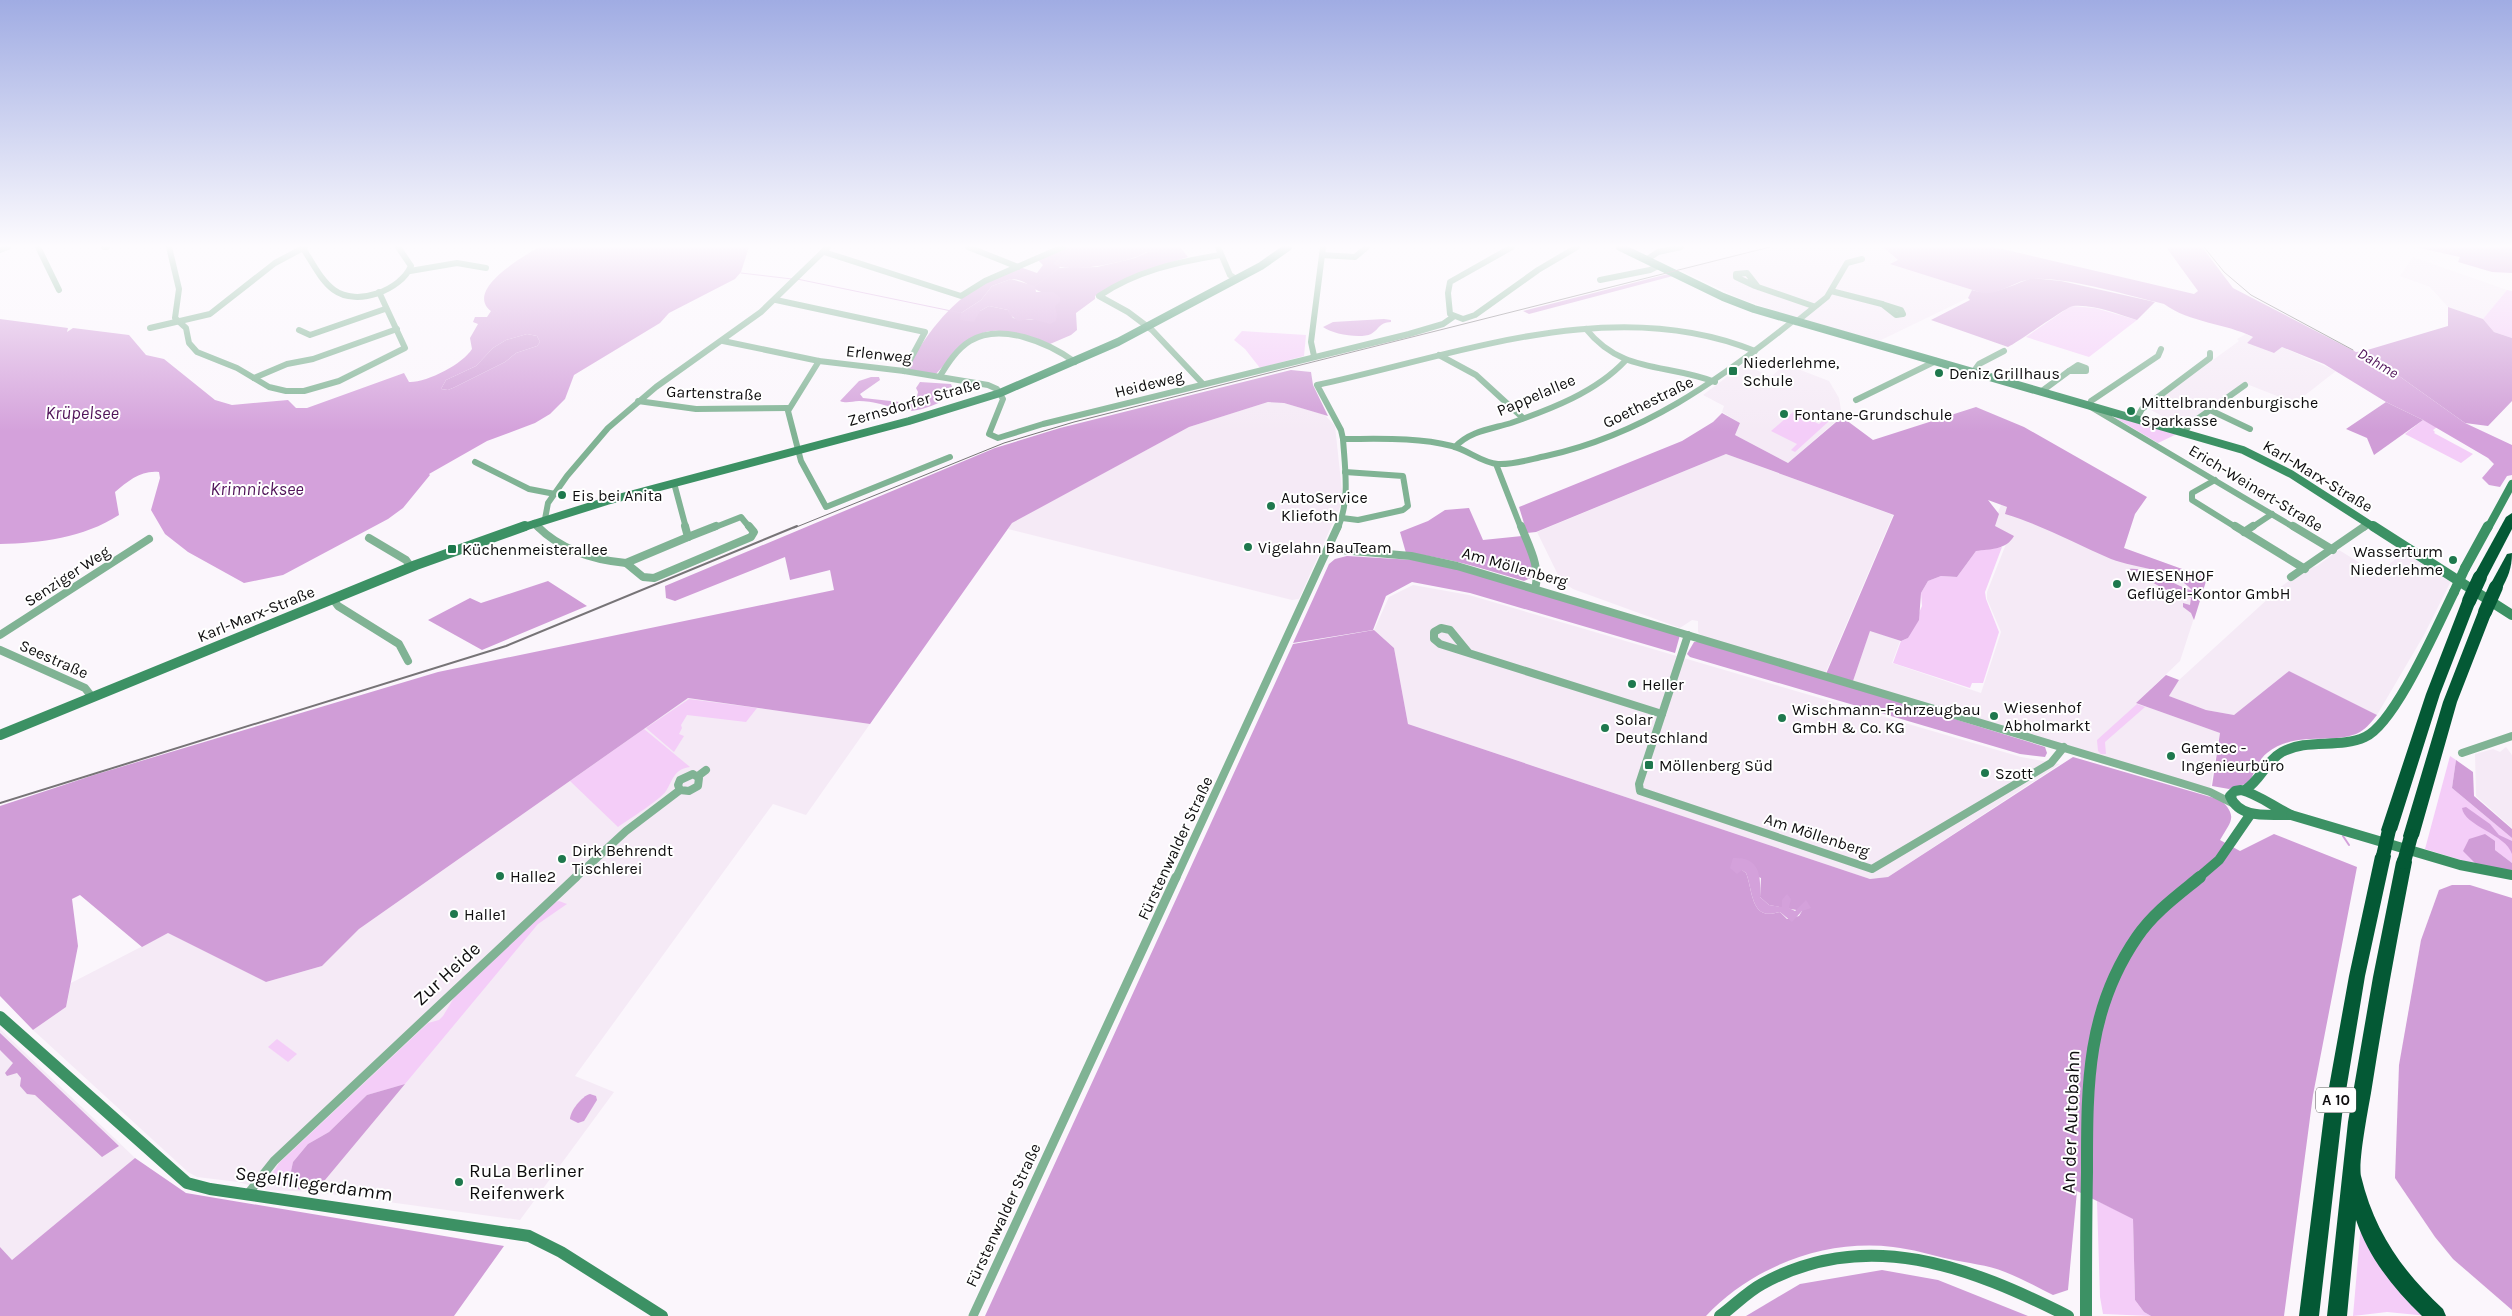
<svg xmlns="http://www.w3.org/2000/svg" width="2512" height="1316" font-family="Karla,sans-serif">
<rect width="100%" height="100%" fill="#fbf6fc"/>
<g fill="#f5eaf6">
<path d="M1766 247H1883L1898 260 1891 264 1972 290 1968 298 1879 341 1796 318 1741 299 1682 271 1674 270Z"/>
<path d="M2413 257 2507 290 2483 319 2448 307 2430 287 2400 276Z"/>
<path d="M2246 334 2253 338 2247 343 2274 353 2282 347 2336 371 2295 403 2244 383 2183 427 2147 408 2239 341 2237 339Z"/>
<path d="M1744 364 1771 377 1785 364 1829 381 1839 398 1842 416 1788 463 1735 435 1740 423 1722 412 1724 406 1703 395Z"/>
<path d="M1268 402 1284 403 1325 415 1335 426 1343 500 1299 599 1292 600 1008 529 1011 523 1189 427Z"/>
<path d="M1726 454 1893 515 1825 674 1703 637 1698 632V621L1692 620 1680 628 1573 589 1561 581 1537 532Z"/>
<path d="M2001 505 2207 578 2180 661 2136 703 2220 733 2210 789 1853 681 1870 630 1900 641 1892 663 1981 693 2001 632 1987 599V592L2010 534 1992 527Z"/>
<path d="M2339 550 2376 573 2406 552 2451 581 2424 635 2377 715 2289 671 2234 715 2206 710 2169 696 2179 680 2282 586 2305 569 2317 566Z"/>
<path d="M1413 585 1469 595 2021 757 2060 764 1888 877 1870 879 1408 724 1394 648 1374 630 1389 597Z"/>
<path d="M688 698 870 724 806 815 773 804 575 1076 614 1092 520 1220 316 1192 267 1190 238 1182 197 1177 188 1172 33 1030 66 1007 71 983 168 933 266 982 322 966 359 929Z"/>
<path d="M2506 747 2512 755V828L2476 796 2475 754 2493 749 2500 752Z"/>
<path d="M0 1029 135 1158 12 1260 0 1247Z"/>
</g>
<g fill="#f4cdf8">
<path d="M2507 290 2512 291V338L2494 332 2483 319Z"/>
<path d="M2071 306 2095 308 2137 320 2089 357 2026 337Z"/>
<path d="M1242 331 1306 335 1304 356 1260 368 1245 349 1234 340Z"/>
<path d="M1834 411 1838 413 1795 452 1791 450 1797 444 1771 431 1793 412 1819 424Z"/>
<path d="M2114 417 2179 433 2158 443Z"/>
<path d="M2423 420 2437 427 2433 430 2435 432 2434 433 2473 454 2461 463 2405 434Z"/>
<path d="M2002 547 1985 592 1986 599 1999 632 1983 683H1972L1970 688 1893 663 1901 641 1908 638 1922 606 1921 593 1928 581 1941 576 1957 577 1976 551Z"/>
<path d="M689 699 757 708 746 722 687 715 681 725 682 728 679 734 684 736 674 752 646 728Z"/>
<path d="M2137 704 2145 707 2105 742 2106 754H2101L2098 751 2097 740Z"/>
<path d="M644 729 690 767C674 769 673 780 666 791 661 799 628 820 618 827L570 781Z"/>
<path d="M2450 756 2456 760 2452 788 2512 838V863L2495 850 2477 865 2425 849Z"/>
<path d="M559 901 567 904 538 924 405 1084 367 1095 329 1132 308 1144 293 1162 290 1176 297 1189 270 1185 269 1179 279 1163 428 1023 439 1020 443 1016 455 996 555 902Z"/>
<path d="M277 1039 297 1054 288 1062 268 1047Z"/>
<path d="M2097 1201 2133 1218 2135 1300 2144 1312 2151 1316 2103 1314 2100 1297Z"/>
<path d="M2361 1224 2428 1316 2387 1312 2353 1316Z"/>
</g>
<g fill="#d09dd7" fill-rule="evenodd">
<path d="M1066 247H1074L1068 252 1059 268 1097 267 1135 258 1148 252H1157L1160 247H1180L1188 257 1146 270 1095 296V299L1076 313 1077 330 1071 335 1050 344C984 323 983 323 936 374L906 369C926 336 947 305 981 285 993 278 1008 273 1020 267L1037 273 1043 265 1038 260ZM1011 279C1031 279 1033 296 1053 292L1055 311C1040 319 1029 322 1013 318L1008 310 989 306 980 311 961 313 981 300 992 286Z"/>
<path d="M2415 247H2512V273L2492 272 2458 262 2460 257Z"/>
<path d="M1668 274 1673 276 1529 314 1523 311Z"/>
<path d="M2032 278 2061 281 2155 302 2137 320C2117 314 2094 304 2073 306 2066 307 2020 341 2008 347L1931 320 1970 300 1968 298 1972 290C1994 297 2011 285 2032 278Z"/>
<path d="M2448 307 2483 319 2494 332 2512 338V401L2488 426 2465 423 2364 351 2448 326Z"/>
<path d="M527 334 537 336 540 342 537 346 516 353 505 362 455 387 448 390 441 389 446 380 476 366 493 348 506 340Z"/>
<path d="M1291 370 1311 372 1313 385 1328 416 1284 403 1268 402 1189 427 1012 523 870 724 688 698 359 929 322 966 266 982 168 933 142 947 80 895 72 899 78 946 66 1007 33 1030 0 996V806L94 775 438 672 834 590 830 570 790 580 785 557 675 601 666 598 665 586 995 448 1060 428Z"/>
<path d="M2386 402 2423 420 2374 455 2367 438 2346 429Z"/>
<path d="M1976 407 2024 427 2147 497 2135 514 2124 548 2207 578 2194 620 2191 613 2183 607V603L2190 605 2191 598 2164 589 2129 569C2151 567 2172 585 2193 591 2173 568 2137 569 2111 559 2076 544 2042 525 2005 514L2007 507 1988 500 1999 514 1995 526 2014 536C2006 550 1991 549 1976 551L1957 577 1941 576 1928 581 1921 593 1919 620 1908 638 1901 641 1870 631 1853 681 1826 674 1894 515 1726 454 1536 532 1527 533 1519 507 1682 441 1713 422 1722 413 1740 423 1735 435 1788 463 1842 417 1873 440Z"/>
<path d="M1469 508 1483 540 1522 536 1533 563V577L1524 581C1485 569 1447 557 1406 553L1400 532 1428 521 1445 510Z"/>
<path d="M1347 556 1430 561 1680 635 1675 653 1470 593 1412 582 1386 596 1373 630 1293 643 1329 564 1335 559Z"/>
<path d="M548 581 587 606 482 650 428 620 470 598 481 603Z"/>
<path d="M1374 630 1394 648 1408 724 1870 879 1888 877 2073 757 2221 800C2238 817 2231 821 2220 840L2240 851 2274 834 2357 867 2313 1095 2284 1316H2151L2144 1312 2135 1300 2133 1219 2077 1191 2068 1290 2053 1295C2037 1287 2021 1278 2005 1272 1988 1265 1967 1263 1949 1259 1931 1255 1912 1249 1893 1247 1825 1239 1753 1266 1706 1316H985L1293 644ZM1742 870 1761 878 1760 897 1769 905 1802 911 1799 916 1787 919 1780 912C1775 913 1768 915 1764 913 1751 909 1751 884 1746 873Z"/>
<path d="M1694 642H1704L2045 747 2047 753 2045 757 2020 754 1690 657 1687 654Z"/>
<path d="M2289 671 2377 715C2372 721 2367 728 2360 732 2334 746 2298 729 2267 753 2258 760 2254 773 2249 783L2229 789 2212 786 2220 733 2136 703 2166 675 2179 680 2169 696 2206 710 2234 715Z"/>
<path d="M2456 760 2473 772 2474 796 2512 829V838L2452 788Z"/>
<path d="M2485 834 2495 841V850L2512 863V871L2477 865 2463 851 2469 839Z"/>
<path d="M2452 885H2470L2512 898V1310L2453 1259 2435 1237 2395 1178 2399 1065 2421 940 2439 890Z"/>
<path d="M0 1033 119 1146 102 1157 35 1095 27 1094 20 1086 21 1078 17 1073 7 1076 5 1073 13 1063 0 1050Z"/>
<path d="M405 1084 315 1192 297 1189 292 1184 290 1176 293 1162 308 1144 329 1132 367 1095Z"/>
<path d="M135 1158 186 1193 504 1246 454 1316H0V1247L12 1260Z"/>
<path d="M1882 1270 1938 1280 2028 1316H1746L1800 1284Z"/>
</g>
<g fill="#d4a1db" fill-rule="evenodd">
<path d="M539 247H749L741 272 735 279 669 313 660 323 574 375 565 399 550 414 535 423 487 441 429 474 430 475 403 508 388 519 283 575 244 583 188 552 165 534 151 510 160 478 159 472C141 470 128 481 115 492L119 515C83 538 41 543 0 544V319L68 328 67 332 73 328 129 335 146 355 164 359 215 400 232 405 288 400 296 408H307L404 373 409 382C426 383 463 364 472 349L470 338 478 324 473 322 475 317H487L491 311C464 290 524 256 539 247ZM527 334 537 336 540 342 537 346 516 353 505 362 455 387 448 390 441 389 446 380 476 366 493 348 506 340Z"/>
<path d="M1074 247H1160L1161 249C1156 254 1153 251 1147 252 1143 253 1140 256 1136 257 1120 263 1067 274 1053 264L1056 260Z"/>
<path d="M1883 247H1994L2194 294 2198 291 2166 247H2202L2233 288 2356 352 2364 351 2465 423 2512 445V475L2507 476 2500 487 2489 485 2482 478 2494 464 2488 458 2423 420 2386 402 2324 364 2282 347 2274 353 2247 343 2253 337C2225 323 2190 323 2164 304 2129 296 2068 277 2033 279 2015 280 2001 295 1982 293L1890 264 1898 260Z"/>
<path d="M1011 279 1035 286 1036 292H1053L1060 297V302L1055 306 1057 315 1056 321 1050 324 1032 319 1018 321 1009 314 1008 310 989 306 980 311 974 322 960 320 961 313 981 300 992 286Z"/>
<path d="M1384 319 1391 320V322C1378 323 1380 329 1371 334 1360 339 1332 334 1323 327L1333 322Z"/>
<path d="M871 377H879L880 380 860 394 863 398 909 403 916 401 918 392 916 388 920 382 951 384 954 392 943 395V401C932 406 913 414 901 410 889 406 872 401 859 401 852 401 847 404 840 401L859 381Z"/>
<path d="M2466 807 2490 824 2499 835 2512 841V854C2506 834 2464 826 2462 808Z"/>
<path d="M1733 858C1760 857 1761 875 1760 897L1769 905 1782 907V900L1787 894 1791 899 1789 908 1795 911 1806 900 1811 908 1802 911 1792 922 1780 912C1775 913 1768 915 1764 913 1751 909 1751 884 1746 873L1742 870 1737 874 1730 868Z"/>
<path d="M590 1094 596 1096 597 1100 584 1121 578 1123 570 1119C570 1111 582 1096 590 1094Z"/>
</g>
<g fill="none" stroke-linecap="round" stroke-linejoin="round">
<g stroke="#d4a1db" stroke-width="1">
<path d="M741 273 792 279"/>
<path d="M797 279 961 313"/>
<path d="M1035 286 1059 268"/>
</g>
<path stroke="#d4a1db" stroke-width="2" d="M2343 836 2349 845"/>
<g stroke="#80b394" stroke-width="6">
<path d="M38 247 59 290"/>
<path d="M104 247H107"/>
<path d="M169 247 179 289 175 318 186 328 189 343 197 352 237 368 269 387 286 391H304L339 381 405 348 379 292"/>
<path d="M302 247C312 261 320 280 334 290 357 307 401 290 411 266L398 247"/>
<path d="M968 247 1018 267"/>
<path d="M1218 247 1230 275 1236 279"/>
<path d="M1512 247 1450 282 1448 293 1450 314 1463 319 1475 315 1538 270 1577 247"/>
<path d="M0 250 8 247"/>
<path d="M824 252 961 296 985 281 1063 247"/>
<path d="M1322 255 1355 257 1367 247"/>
<path d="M1646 260 1658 252 1681 247"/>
<path d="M410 271 457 263 486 268"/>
<path d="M1600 280 1650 270 1658 266"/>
<path d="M1758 287 1747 273 1736 274V277L1755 286 1813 306"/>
<path d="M1831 291 1882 304"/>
<path d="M776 300 925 332 904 371"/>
<path d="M1882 304 1901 310 1903 314 1896 315Z"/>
<path d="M1796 322 1827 297 1847 263 1862 259"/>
<path d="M150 328 210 314 275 263 305 247"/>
<path d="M1586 329C1622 374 1666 363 1715 382"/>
<path d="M299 330 310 335 385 309"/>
<path d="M723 341 819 361 904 371 988 385 997 389 1003 399 989 434 998 438 1043 424 1409 334 1443 324 1453 317"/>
<path d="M2161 349 2158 356 2091 401 2089 406 2295 528"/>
<path d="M1439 355 1476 375 1523 418"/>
<path d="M1314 356 1311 342 1323 247"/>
<path d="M819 361 788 411 801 461 826 507 950 457"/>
<path d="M2078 365 2086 368V371H2069Z"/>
<path d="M1974 371 1979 364 2004 351"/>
<path d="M940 376C948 363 957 349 970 341 1001 322 1049 343 1075 362"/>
<path d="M254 378 287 364 313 359 397 329"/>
<path d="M1203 384 1152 330 1128 312 1099 296C1136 271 1177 262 1220 255"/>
<path d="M2042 391 2069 371"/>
<path d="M1856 400 1936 361"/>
<path d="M638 401 696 409 788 408"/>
<path d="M2210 410 2250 429"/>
<path d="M2137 418 2142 409 2210 358V353"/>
<path d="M2185 432 2189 425 2245 385"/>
<path d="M1343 439C1379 439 1417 437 1452 446 1468 450 1482 463 1498 464 1513 465 1531 459 1546 456 1642 435 1718 381 1793 321"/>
<path d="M1455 447C1470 431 1491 429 1511 423 1551 409 1596 392 1625 361"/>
<path d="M475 462 529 489 555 494"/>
<path d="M1496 464 1521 528"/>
<path d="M2215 480 2192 493V500L2237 528"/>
<path d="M674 483 686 528"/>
<path d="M1342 518 1358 520 1403 510 1408 506 1403 476 1345 472"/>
<path d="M545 519 548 503 567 476 608 428 656 387 761 312 828 247"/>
<path d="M534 523 538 528"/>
<path d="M713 528 741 517 750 528"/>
<path d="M1338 528C1350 500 1345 469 1343 439L1341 430 1317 385C1457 355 1613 293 1755 351"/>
<path d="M2251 528 2272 514"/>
<path d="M2364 528 2369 524"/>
</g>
<g stroke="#80b394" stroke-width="8">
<path d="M537 526C561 550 593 560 626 563"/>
<path d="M685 526 688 537"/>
<path d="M1521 526C1529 547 1541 567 1535 589"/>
<path d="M2235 526 2305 569"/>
<path d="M2293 526 2333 550"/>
<path d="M2244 532 2253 526"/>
<path d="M688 537 626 563 643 577 654 578 751 537 754 532 749 526"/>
<path d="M688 537 716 526"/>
<path d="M369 538 406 560 411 567"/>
<path d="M1329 549 1411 556 1457 566 2181 783 2210 792 2232 803"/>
<path d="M2291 577 2365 526"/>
<path d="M333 599 338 606 399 644 408 661"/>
<path d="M0 635 149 539"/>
<path d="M1688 635 1639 784 1640 791 1872 869 2051 763 2064 747"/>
<path d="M0 650 85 688 92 697"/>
<path d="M1468 652 1450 630 1441 628 1434 632V639L1440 644 1662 714"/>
<path d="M2462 753 2512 736"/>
<path d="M693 774 699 778 698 786 689 791 680 790 678 785 680 780Z"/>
<path d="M698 776 706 770"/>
<path d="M575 878 626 831 680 790"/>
<path d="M1176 878 1338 526"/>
</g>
<g stroke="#80b394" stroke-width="9">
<path d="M247 1195 274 1161 576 877"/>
<path d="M973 1316 1176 877"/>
</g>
<g stroke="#3c9164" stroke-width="8">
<path d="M1620 247 1723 297 1754 309 2243 450 2291 474 2375 528"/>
<path d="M521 528 607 501 909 421 1000 393 1118 342 1261 266 1288 247"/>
<path d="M2488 528 2512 484"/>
</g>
<g stroke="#3c9164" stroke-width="10">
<path d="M2373 526 2512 615"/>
<path d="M2465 568 2488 526"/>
<path d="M0 735 416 565 525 526"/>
<path d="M2241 790C2258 794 2274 807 2291 815 2269 814 2240 820 2230 796L2235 791Z"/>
<path d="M2245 790C2261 780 2266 761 2282 752 2308 738 2339 749 2365 737 2395 724 2438 624 2454 592"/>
<path d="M2291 815 2460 865 2512 875"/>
<path d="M2198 878 2219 860 2250 815"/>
</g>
<g stroke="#3c9164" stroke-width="12">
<path d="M0 1017 187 1183 210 1189 529 1236 561 1252 662 1316"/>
<path d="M1720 1316C1734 1306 1747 1292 1762 1284 1867 1226 1970 1267 2068 1316"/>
<path d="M2086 1316C2086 1268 2086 1220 2087 1172 2087 1087 2086 1011 2137 937 2153 913 2178 895 2200 877"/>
</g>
<g fill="#045935" fill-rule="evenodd">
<path d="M2512 513V529L2487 577 2485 580H2475L2473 577 2506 517Z"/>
<path d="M2512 553C2512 568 2508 577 2501 590H2491L2489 587 2507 554Z"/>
<path d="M2469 596 2476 601 2440 694 2397 830 2394 834 2389 836 2384 834 2381 830 2426 694 2462 601Z"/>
<path d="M2485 607 2492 612 2457 702 2419 836 2416 841 2411 842 2406 841 2403 836 2443 702 2478 612Z"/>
<path d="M2383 849 2388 851 2391 856 2365 976 2342 1115 2319 1316H2299L2324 1115 2349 976 2375 856 2378 851Z"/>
<path d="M2404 855 2410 857 2412 862C2397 939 2383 1016 2371 1093 2368 1110 2358 1162 2361 1176 2374 1231 2402 1271 2443 1309L2446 1316H2422C2393 1288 2369 1258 2356 1220L2347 1316H2327L2348 1122 2373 977 2396 862 2398 857Z"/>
</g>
<g stroke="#777477" stroke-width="1">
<path d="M2204 247 2224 272 2251 295 2353 350"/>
<path d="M794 528 1004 443 1074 422 1770 247"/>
</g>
<path stroke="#777477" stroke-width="2" d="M0 803 506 646 797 526"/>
<path stroke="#3c9164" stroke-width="10" d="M2454 592 2465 568"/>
<g stroke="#045935" stroke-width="14">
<path d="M2469 601 2480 577"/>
<path d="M2485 612 2496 587"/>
<path d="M2383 856 2389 830"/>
<path d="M2404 862 2411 836"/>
</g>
</g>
<linearGradient id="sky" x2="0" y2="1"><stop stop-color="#a0ace3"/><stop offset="0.57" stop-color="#fdfbfe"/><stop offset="1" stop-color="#fdfbfe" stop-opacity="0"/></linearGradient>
<rect width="2512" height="432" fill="url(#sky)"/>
<g fill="#1e784d" stroke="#fff" stroke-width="2">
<rect x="1728" y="366" width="10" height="10" rx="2.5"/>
<circle cx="1939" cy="373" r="5"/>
<circle cx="2131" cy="411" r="5"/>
<circle cx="1784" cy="414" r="5"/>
<circle cx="562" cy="495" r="5"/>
<circle cx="1271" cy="506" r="5"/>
<circle cx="1248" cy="547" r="5"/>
<rect x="447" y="544" width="10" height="10" rx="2.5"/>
<circle cx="2453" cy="560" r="5"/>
<circle cx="2117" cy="584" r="5"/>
<circle cx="1632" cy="684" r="5"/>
<circle cx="1994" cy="716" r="5"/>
<circle cx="1782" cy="718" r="5"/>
<circle cx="1605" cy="728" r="5"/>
<circle cx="2171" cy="756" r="5"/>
<rect x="1644" y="760" width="10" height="10" rx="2.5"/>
<circle cx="1985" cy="773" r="5"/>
<circle cx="562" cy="859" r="5"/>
<circle cx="500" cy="876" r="5"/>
<circle cx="454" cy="914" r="5"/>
<circle cx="459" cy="1182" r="5"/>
</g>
<g text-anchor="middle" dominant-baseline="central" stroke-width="4" stroke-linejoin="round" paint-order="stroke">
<g font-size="15" font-style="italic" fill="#501359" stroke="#fff">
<text transform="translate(2378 363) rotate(31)">Dahme</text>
</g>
<rect fill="#fff" stroke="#565656" stroke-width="1" x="2316" y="1087.5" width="40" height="25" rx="4"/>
<g font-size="15" font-weight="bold" fill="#0e0d0e">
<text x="2336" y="1100">A 10</text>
</g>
<g font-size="16" fill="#0e0d0e" stroke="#fff">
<text transform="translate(879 354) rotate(6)">Erlenweg</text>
<text transform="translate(1149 384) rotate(-14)">Heideweg</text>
<text transform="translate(714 393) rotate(2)">Gartenstraße</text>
<text transform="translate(1536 395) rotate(-23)">Pappelallee</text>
<text transform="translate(914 402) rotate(-16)">Zernsdorfer Straße</text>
<text transform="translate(1648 402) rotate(-26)">Goethestraße</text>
<text transform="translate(2318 476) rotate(31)">Karl-Marx-Straße</text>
<text transform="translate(2256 488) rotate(31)">Erich-Weinert-Straße</text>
<text transform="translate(1515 567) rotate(16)">Am Möllenberg</text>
<text transform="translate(67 576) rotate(-33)">Senziger Weg</text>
<text transform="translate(256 614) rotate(-22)">Karl-Marx-Straße</text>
<text transform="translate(54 659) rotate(24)">Seestraße</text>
<text transform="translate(1817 835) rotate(18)">Am Möllenberg</text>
<text transform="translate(1175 848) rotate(-65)">Fürstenwalder Straße</text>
<text transform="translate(1003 1215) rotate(-65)">Fürstenwalder Straße</text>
</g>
<g font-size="16" fill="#0e0d0e" stroke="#fff" text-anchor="start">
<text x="1743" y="362">Niederlehme,<tspan x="1743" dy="18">Schule</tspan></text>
<text x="1949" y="373">Deniz Grillhaus</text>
<text x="2141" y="402">Mittelbrandenburgische<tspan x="2141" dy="18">Sparkasse</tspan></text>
<text x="1794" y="414">Fontane-Grundschule</text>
<text x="572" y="495">Eis bei Anita</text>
<text x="1281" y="497">AutoService<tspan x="1281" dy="18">Kliefoth</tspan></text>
<text x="1258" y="547">Vigelahn BauTeam</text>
<text x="462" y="549">Küchenmeisterallee</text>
<text x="2443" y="551" text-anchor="end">Wasserturm<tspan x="2443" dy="18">Niederlehme</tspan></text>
<text x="2127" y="575">WIESENHOF<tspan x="2127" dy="18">Geflügel-Kontor GmbH</tspan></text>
<text x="1642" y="684">Heller</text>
<text x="2004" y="707">Wiesenhof<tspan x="2004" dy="18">Abholmarkt</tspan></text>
<text x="1792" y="709">Wischmann-Fahrzeugbau<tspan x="1792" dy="18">GmbH &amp; Co. KG</tspan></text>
<text x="1615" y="719">Solar<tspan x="1615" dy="18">Deutschland</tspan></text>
<text x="2181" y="747">Gemtec -<tspan x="2181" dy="18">Ingenieurbüro</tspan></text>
<text x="1659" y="765">Möllenberg Süd</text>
<text x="1995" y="773">Szott</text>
<text x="572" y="850">Dirk Behrendt<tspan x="572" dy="18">Tischlerei</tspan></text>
<text x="510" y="876">Halle2</text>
<text x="464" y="914">Halle1</text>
</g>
<g font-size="18" font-style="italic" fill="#501359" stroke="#fff">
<text x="82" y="413">Krüpelsee</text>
<text x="257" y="489">Krimnicksee</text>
</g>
<g font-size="19" fill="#0e0d0e" stroke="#fff">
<text transform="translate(447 974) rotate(-43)">Zur Heide</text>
<text transform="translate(2071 1122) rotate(-88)">An der Autobahn</text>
<text transform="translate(314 1184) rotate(8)">Segelfliegerdamm</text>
</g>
<g font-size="19" fill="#0e0d0e" stroke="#fff" text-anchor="start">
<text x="469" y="1171">RuLa Berliner<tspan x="469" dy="22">Reifenwerk</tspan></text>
</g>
</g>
</svg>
